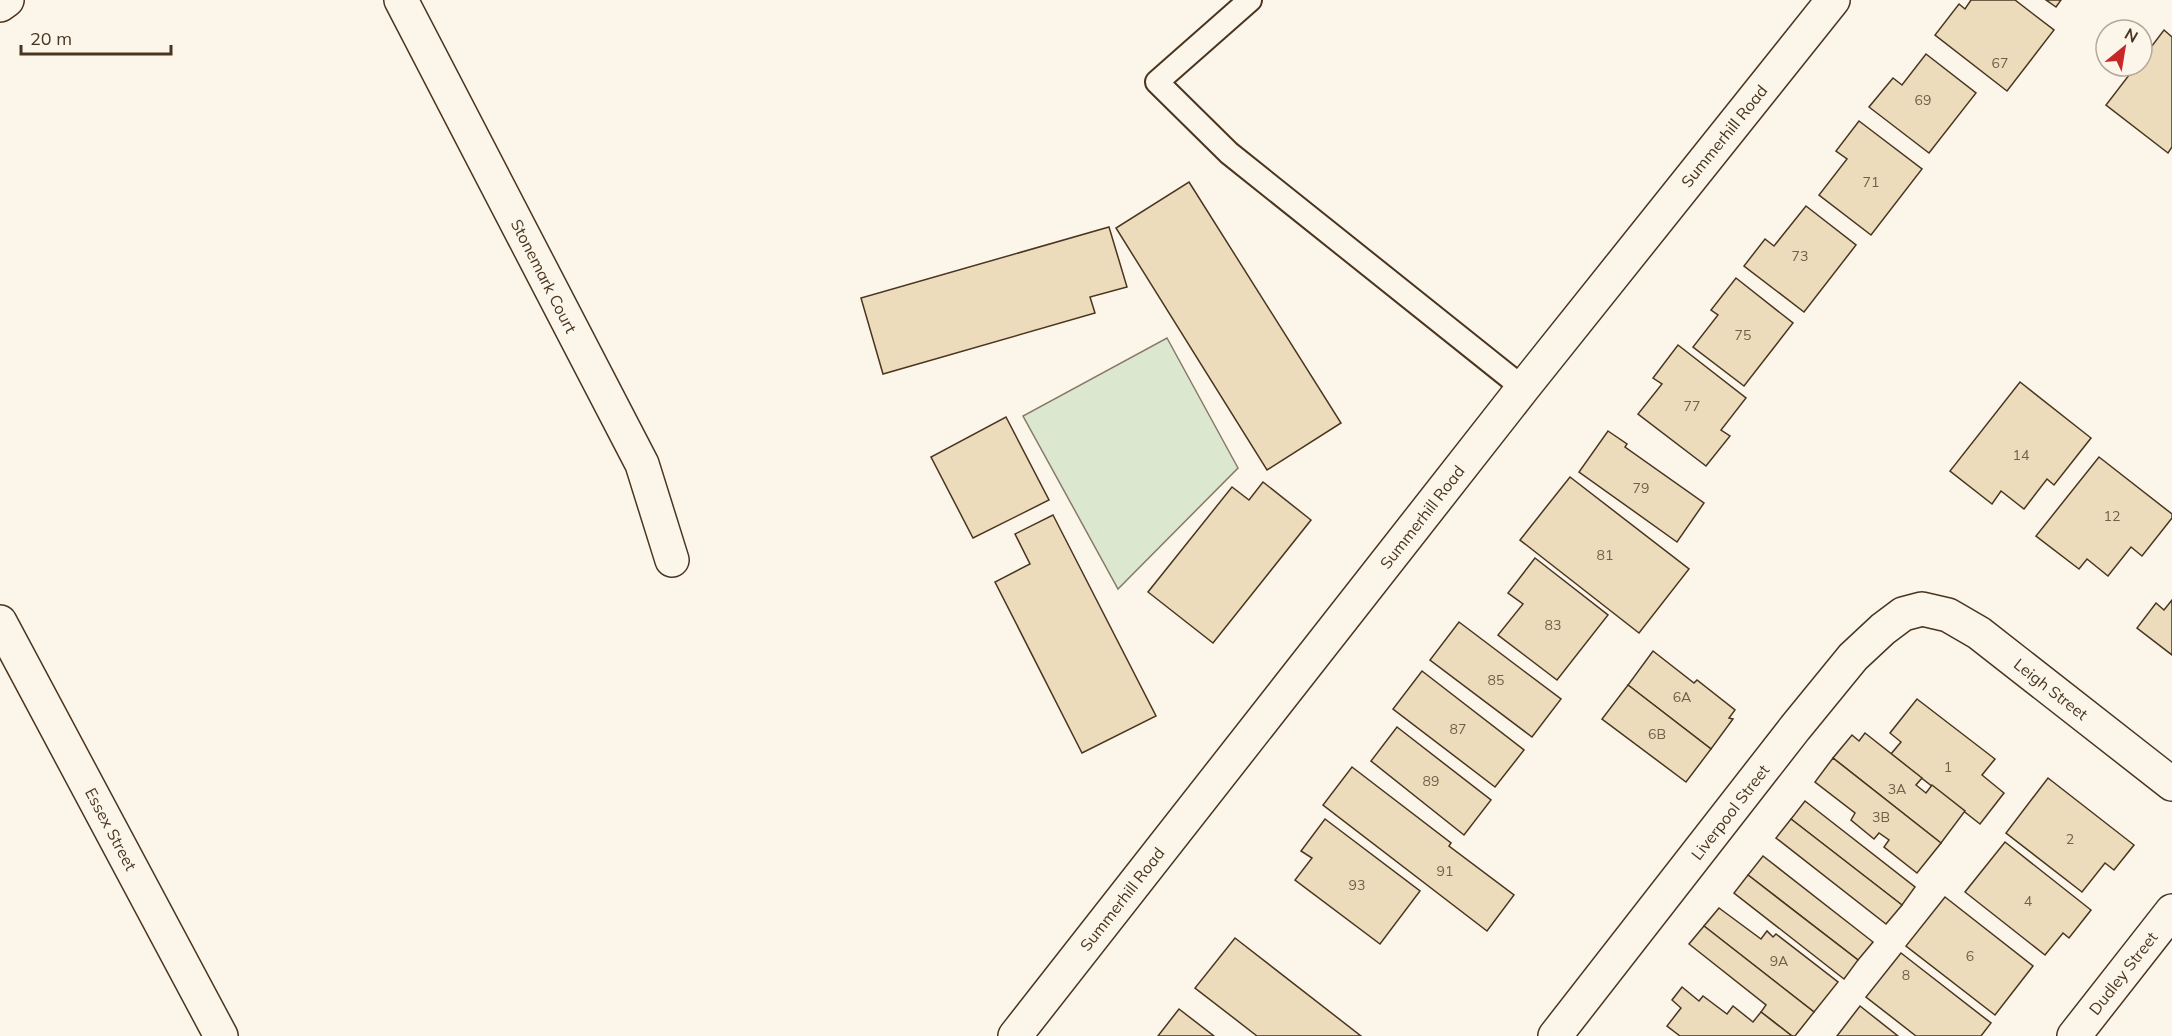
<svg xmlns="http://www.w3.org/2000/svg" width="2172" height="1036" font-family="Mulish,sans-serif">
<rect width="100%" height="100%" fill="#fbf6e9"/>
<path fill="#dce7d0" stroke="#887966" stroke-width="1.5" d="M1167 338 1238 468 1118 589 1023 416Z"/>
<g fill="#ecdcbc" stroke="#4a3520" stroke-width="1.5">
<path d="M1971 0H2015L2054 30 2007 91 1935 35 1959 4 1965 9Z"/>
<path d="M2046 0H2061L2056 7Z"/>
<path d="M2164 30 2172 37V147L2168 153 2106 105 2136 66H2142V59Z"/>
<path d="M1926 54 1976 93 1929 153 1869 107 1893 78 1902 85Z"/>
<path d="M1859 121 1922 169 1871 235 1819 195 1847 159 1836 151Z"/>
<path d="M1189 182 1341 423 1267 470 1116 228Z"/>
<path d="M1806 206 1856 245 1804 312 1744 266 1765 239 1774 246Z"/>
<path d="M1109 227 1127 287 1090 297 1095 313 883 374 861 298Z"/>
<path d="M1736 278 1793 323 1744 386 1693 347 1718 315 1711 310Z"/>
<path d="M1678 345 1746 398 1721 430 1730 436 1706 466 1638 414 1662 384 1653 378Z"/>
<path d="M2020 382 2091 438 2054 485 2047 479 2024 509 2001 491 1992 504 1950 471Z"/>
<path d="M1006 417 1049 500 973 538 931 457Z"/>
<path d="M1608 431 1627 444 1625 447 1704 503 1677 542 1579 472Z"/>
<path d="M2099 457 2172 514V518L2142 556 2131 547 2108 576 2087 559 2079 569 2036 536Z"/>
<path d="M1570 477 1689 569 1639 633 1520 540Z"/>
<path d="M1263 482 1311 520 1213 643 1148 592 1232 487 1249 500Z"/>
<path d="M1053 515 1156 716 1082 753 995 582 1030 564 1015 534Z"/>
<path d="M1535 558 1608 615 1557 680 1498 635 1523 604 1508 593Z"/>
<path d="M2172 600V655L2137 628 2156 603 2164 610Z"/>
<path d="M1459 622 1561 699 1532 737 1430 660Z"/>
<path d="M1653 651 1694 683 1697 680 1735 710 1729 718 1733 719 1711 749 1628 685Z"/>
<path d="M1422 671 1524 750 1495 787 1393 709Z"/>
<path d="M1628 685 1711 749 1686 782 1602 719Z"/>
<path d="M1917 699 1995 759 1982 775 2004 793 1980 824 1891 754 1901 742 1890 733Z"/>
<path d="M1397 727 1491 800 1464 835 1371 761Z"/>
<path d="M1865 733 1922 778 1916 785 1926 793 1932 785 1965 811 1941 843 1833 758 1852 735 1859 741Z"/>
<path d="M1833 758 1941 843 1917 873 1884 847 1889 840 1879 833 1874 839 1851 820 1855 813 1815 782Z"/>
<path d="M1352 767 1451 843 1449 846 1514 895 1487 931 1323 805Z"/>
<path d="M2048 778 2134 845 2114 870 2105 863 2082 892 2006 833Z"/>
<path d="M1805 801 1915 887 1902 905 1791 819Z"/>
<path d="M1325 819 1420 891 1380 944 1295 880 1312 858 1301 851Z"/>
<path d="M1791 819 1902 905 1886 924 1776 838Z"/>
<path d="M2005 842 2091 910 2069 938 2063 933 2045 955 1965 892Z"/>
<path d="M1763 856 1873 942 1858 960 1748 875Z"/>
<path d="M1748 875 1858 960 1844 979 1734 893Z"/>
<path d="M1945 897 2033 966 1995 1015 1906 946Z"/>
<path d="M1719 908 1761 939 1767 931 1773 937 1776 934 1838 982 1814 1012 1704 926Z"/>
<path d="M1704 926 1814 1012 1795 1036H1792L1761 1012 1766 1005 1689 944Z"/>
<path d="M1235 938 1361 1036H1257L1195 988Z"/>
<path d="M1901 953 1991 1023 1981 1036H1916L1866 997Z"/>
<path d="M1682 987 1699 1001 1703 996 1727 1014 1733 1006 1753 1022 1761 1012 1792 1036H1680L1667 1026 1681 1008 1672 1000Z"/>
<path d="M1860 1006 1898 1036H1837Z"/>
<path d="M1179 1009 1214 1036H1158Z"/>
</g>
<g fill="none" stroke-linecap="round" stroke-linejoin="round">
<defs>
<path id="lane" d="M1250 0 1157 82 1229 153 1523 388"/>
<g id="street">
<path d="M401 0 642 464 672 560"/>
<path d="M0 5 7 0"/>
<path d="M1555 1036 1795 728 1853 657 1883 629 1903 614 1922 609 1948 615 1979 633 2172 784"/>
<path d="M2074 1036 2172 911"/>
</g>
<g id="secondary">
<path d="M0 622 221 1036"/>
<path d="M1015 1036 1523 388 1833 0"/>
</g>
</defs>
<use href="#lane" stroke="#4a3520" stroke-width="26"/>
<use href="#street" stroke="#4a3520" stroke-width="36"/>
<use href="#secondary" stroke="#4a3520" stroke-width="36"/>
<use href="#lane" stroke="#fbf6e9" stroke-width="22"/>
<use href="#street" stroke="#fbf6e9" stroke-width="33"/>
<use href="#secondary" stroke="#fbf6e9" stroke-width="33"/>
</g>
<g text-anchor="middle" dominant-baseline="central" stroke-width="4.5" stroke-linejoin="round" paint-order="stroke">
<g font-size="14" fill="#725f47">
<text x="2000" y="63">67</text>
<text x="1923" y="100">69</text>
<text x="1871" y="182">71</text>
<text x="1800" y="256">73</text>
<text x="1743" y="335">75</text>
<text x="1692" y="406">77</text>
<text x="2021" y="455">14</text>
<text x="1641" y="488">79</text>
<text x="2112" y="516">12</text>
<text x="1605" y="555">81</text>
<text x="1553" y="625">83</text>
<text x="1496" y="680">85</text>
<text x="1682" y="697">6A</text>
<text x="1458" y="729">87</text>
<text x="1657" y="734">6B</text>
<text x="1948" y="767">1</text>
<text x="1431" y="781">89</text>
<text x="1897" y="789">3A</text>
<text x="1881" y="817">3B</text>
<text x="2070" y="839">2</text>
<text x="1445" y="871">91</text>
<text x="1357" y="885">93</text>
<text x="2028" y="901">4</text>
<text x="1970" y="956">6</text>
<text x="1779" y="961">9A</text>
<text x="1906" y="975">8</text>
</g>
<g font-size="16" fill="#4a3520" stroke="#fbf6e9">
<text transform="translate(1724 136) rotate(-51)">Summerhill Road</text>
<text transform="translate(544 276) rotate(63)">Stonemark Court</text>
<text transform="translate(1422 517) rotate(-52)">Summerhill Road</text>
<text transform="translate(2051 689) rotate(38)">Leigh Street</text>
<text transform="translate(1730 812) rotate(-52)">Liverpool Street</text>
<text transform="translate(111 829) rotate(62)">Essex Street</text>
<text transform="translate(1122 899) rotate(-52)">Summerhill Road</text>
<text transform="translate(2123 973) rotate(-52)">Dudley Street</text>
</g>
</g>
<g transform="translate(2124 48) rotate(30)"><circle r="28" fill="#fbf6e9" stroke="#b4a999" stroke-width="1.5"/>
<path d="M0-4.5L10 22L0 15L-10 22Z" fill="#c62828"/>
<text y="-9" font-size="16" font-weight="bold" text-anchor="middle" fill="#4a3520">N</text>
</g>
<path d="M21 45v9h150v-9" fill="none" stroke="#4a3520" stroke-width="3"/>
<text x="30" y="45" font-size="18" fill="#4a3520" stroke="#fbf6e9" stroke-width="4.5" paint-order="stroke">20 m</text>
</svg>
